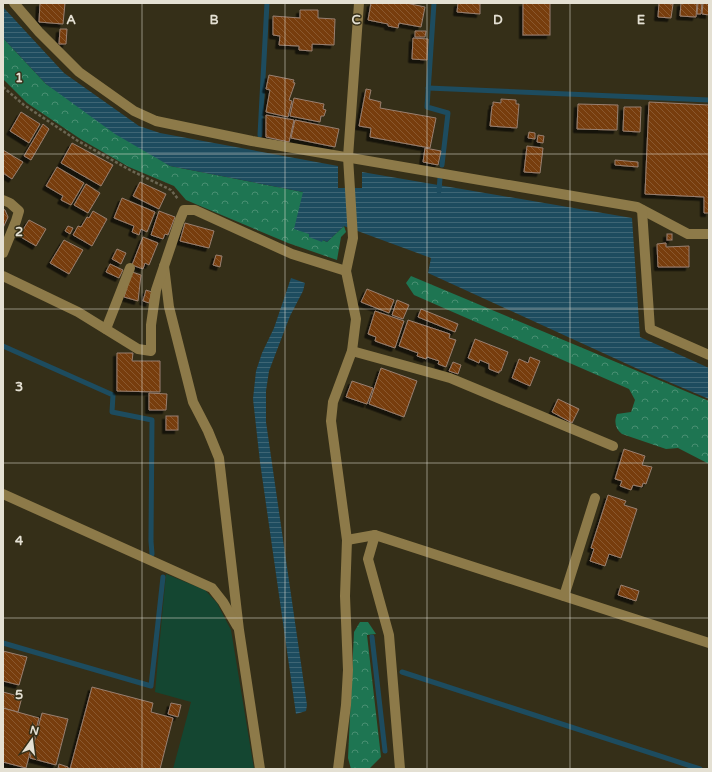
<svg xmlns="http://www.w3.org/2000/svg" width="712" height="772" font-family="'Varela Round',sans-serif">
<defs>
<pattern id="forest-crowns" width="20" height="18" patternUnits="userSpaceOnUse"><rect width="20" height="18" fill="#1e7552"/><path d="M2 6a3 3 0 1 1 6 0M12 15a3 3 0 1 1 6 0" fill="none" stroke="#498f72"/></pattern>
<pattern id="water-rules" width="6" height="5" patternUnits="userSpaceOnUse"><rect width="6" height="5" fill="#1d4c5f"/><path d="M0 2.5h6" fill="none" stroke="#3e6675"/></pattern>
<pattern id="building-back-hatch" width="6" height="6" patternUnits="userSpaceOnUse"><rect width="6" height="6" fill="#773d0c"/><path d="M-1 5l2 2M0 0l6 6M5-1l2 2" fill="none" stroke="#8a592e"/></pattern>
<filter id="shadow"><feDropShadow dx="-3.5" dy="3.5" stdDeviation="0" flood-color="#0009"/></filter>
</defs>
<rect width="100%" height="100%" fill="#352f18"/>
<path fill="#144631" d="M166 574 205 590 217 603 231 630 254 769H173L191 702 155 692Z"/>
<g fill="url(#forest-crowns)">
<path d="M3 38 46 84 170 166 303 192 309 234 327 242 344 226 346 232 341 237 337 260 288 243 186 200 174 186 129 167 82 140 27 103 3 79Z"/>
<path d="M411 276 709 401V464L678 448 666 449 622 434C615 428 614 422 617 414L631 412 635 400 629 389 414 295 406 283Z"/>
<path d="M360 622H368L376 634 367 635 381 757 369 769H351L348 758 354 632Z"/>
</g>
<g fill="url(#water-rules)">
<path d="M3 7 64 73 139 126 160 133 338 166V188H362V172L632 218 640 337 709 368V399L638 369 428 273 431 258 344 226 327 242 323 240 322 242 309 237V234L294 229 303 192 170 166 115 134 46 84 3 38Z"/>
<path d="M291 278 305 283 303 291 290 316 269 371 266 391V422L307 705 306 711 296 714 260 462 253 399 256 371 262 353 274 328Z"/>
</g>
<g fill="none" stroke-linecap="round" stroke-linejoin="round">
<g stroke="#1d4c5f" stroke-width="5">
<path d="M434 3 427 107 448 113 442 165"/>
<path d="M428 88 709 100"/>
<path d="M260 135 267 3"/>
<path d="M439 191 440 178"/>
<path d="M3 346 113 395 112 412 152 420 151 541 152 554"/>
<path d="M372 637 385 751"/>
<path d="M3 643 151 686 163 577"/>
<path d="M402 672 700 769"/>
</g>
</g>
<g fill="url(#building-back-hatch)" stroke="#987f70" filter="url(#shadow)">
<path d="M40 3H65L63 24 39 22Z"/>
<path d="M371 3H406L425 7 421 27 399 23 398 28 388 26V24L368 20Z"/>
<path d="M458 3H480V14L457 12Z"/>
<rect x="523" y="3" width="27" height="32"/>
<path d="M659 3 673 4 671 18 658 17Z"/>
<path d="M681 3H697L696 17 680 16Z"/>
<path d="M698 3H702L701 14H697Z"/>
<path d="M703 3H709V15L702 14Z"/>
<path d="M300 10H318V18L335 19 334 45 312 44V51L299 50V46L279 45 280 36 273 35V16L300 18Z"/>
<path d="M60 29H67L66 44H59Z"/>
<path d="M415 31H426L425 37H415Z"/>
<path d="M413 38 428 39 427 60 412 59Z"/>
<path d="M269 75 294 80 293 82 295 83 289 100 292 101 288 117 266 112 270 90 266 89Z"/>
<path d="M366 89 371 90 369 99 381 102 380 108 436 118 430 148 370 137 371 128 359 126Z"/>
<path d="M294 98 324 104 323 109 326 110 324 116H321L320 122 290 116Z"/>
<path d="M501 99 516 100V104H519L517 128 490 126 492 106H493V102L501 103Z"/>
<path d="M649 102 709 105V213H704V197L645 194Z"/>
<path d="M578 104 618 105 617 130 577 129Z"/>
<path d="M624 107H641L640 132 623 131Z"/>
<path d="M21 112 40 124 29 143 10 131Z"/>
<path d="M266 115 294 120 289 142 266 137Z"/>
<path d="M295 120 339 129 335 147 291 138Z"/>
<path d="M43 124 49 129 31 160 24 156Z"/>
<path d="M529 132 535 133V139L528 138Z"/>
<path d="M538 135 544 136 543 143 537 142Z"/>
<path d="M72 143 113 165 101 186 61 163Z"/>
<path d="M527 146 543 148 540 173 524 172Z"/>
<path d="M425 148 441 151 438 165 423 162Z"/>
<path d="M3 150 23 162 12 179 3 173Z"/>
<path d="M615 160 638 162V167L615 165Z"/>
<path d="M57 167 84 183 71 205 61 200 63 196 46 186Z"/>
<path d="M140 182 166 194 159 209 133 196Z"/>
<path d="M86 184 100 193 88 213 74 205Z"/>
<path d="M122 198 155 212 147 232 141 229 139 235 132 232 134 226 114 218Z"/>
<path d="M3 209 5 210 8 217 3 228Z"/>
<path d="M93 211 107 219 92 246 73 235 78 226 81 227 87 217 89 218Z"/>
<path d="M159 211 175 217 168 235 165 234 163 239 151 235Z"/>
<path d="M29 220 46 229 36 246 19 236Z"/>
<path d="M185 223 214 231 209 248 180 241Z"/>
<path d="M68 226 73 228 70 234 65 231Z"/>
<rect x="667" y="234" width="5" height="6"/>
<path d="M143 237 158 243 149 265 145 263 143 269 132 265Z"/>
<path d="M64 240 83 250 69 274 50 263Z"/>
<path d="M666 243V247L689 246V267H658L657 244Z"/>
<path d="M117 249 126 253 121 264 112 259Z"/>
<path d="M216 255 222 256 220 267 213 265Z"/>
<path d="M110 264 123 270 119 278 106 272Z"/>
<path d="M132 272 141 275 138 301 124 297Z"/>
<path d="M367 289 394 300 389 313 361 302Z"/>
<path d="M146 290 152 292 149 303 143 301Z"/>
<path d="M397 300 409 305 403 319 392 315Z"/>
<path d="M421 309 458 324 455 332 418 317Z"/>
<path d="M375 311 404 321 395 348 375 341 376 337 368 334Z"/>
<path d="M408 320 450 334 449 338 456 340 446 367 438 364 439 361 427 357 426 359 417 356 418 353 399 346Z"/>
<path d="M475 339 508 352 501 371H499V373L489 369V364L480 360 479 363 468 358Z"/>
<path d="M117 353H133L132 361H160V392L117 391Z"/>
<path d="M530 357 540 361 530 386 512 378 519 359 528 363Z"/>
<path d="M453 362 461 365 458 374 449 371Z"/>
<path d="M381 368 417 381 404 417 369 404Z"/>
<path d="M352 381 373 388 367 404 346 397Z"/>
<path d="M149 393 167 394 166 410H149Z"/>
<path d="M558 399 579 409 572 423 552 412Z"/>
<rect x="166" y="416" width="12" height="14"/>
<path d="M624 449 645 456 642 465 652 467 646 484 643 483 642 487 633 485 631 490 620 486 622 481 615 479Z"/>
<path d="M608 495 626 501 624 505 637 509 621 558 609 554 605 566 590 561 594 549 591 548Z"/>
<path d="M621 585 639 591 636 601 618 595Z"/>
<path d="M3 651 27 657 19 685 3 681Z"/>
<path d="M92 687 153 703 151 712 173 718 160 769H70Z"/>
<path d="M3 692 22 697 18 712 3 708Z"/>
<path d="M171 703 181 705 178 717 168 714Z"/>
<path d="M3 708 39 718 26 768 3 762Z"/>
<path d="M42 713 68 719 56 765 30 758Z"/>
<path d="M59 764 68 767V769H58Z"/>
</g>
<g fill="none" stroke-linecap="round" stroke-linejoin="round">
<path stroke="#6b6652" stroke-width="2.5" stroke-dasharray="3 2" stroke-linecap="butt" d="M3 87 24 105 78 141 130 170 171 190 178 199"/>
<g stroke="#8d7a49" stroke-width="10">
<path d="M14 3 39 32 79 72 134 111 156 121 252 141 637 207 688 234H709"/>
<path d="M3 200 10 203 19 211 16 221 3 253"/>
<path d="M642 210 650 329 709 355"/>
<path d="M164 266 169 307 193 402 208 431 219 458 239 630 260 769"/>
<path d="M3 276 78 312 138 349 151 351V325L156 290 179 222 184 210H195L292 254 346 271"/>
<path d="M106 329 130 268"/>
<path d="M352 351 450 378 613 446"/>
<path d="M3 494 212 588 223 602 237 626"/>
<path d="M375 535 368 559 389 635 400 769"/>
<path d="M347 540 375 535 709 643"/>
<path d="M564 596 595 498"/>
<path d="M338 769 346 705 348 670 345 596 347 540 331 421 333 402 352 351 356 319 346 271 353 238 348 157 359 3"/>
</g>
</g>
<path fill="none" stroke="#e4e0d3" stroke-width="1" stroke-opacity="0.55" d="M142 3V769M285 3V769M427 3V769M570 3V769M3 154H709M3 309H709M3 463H709M3 618H709"/>
<g font-size="13" text-anchor="middle" font-weight="bold" fill="#e4e0d3" stroke="#352f18" stroke-width="3" stroke-linejoin="round" paint-order="stroke">
<text x="71" y="24">A</text>
<text x="214" y="24">B</text>
<text x="356" y="24">C</text>
<text x="498" y="24">D</text>
<text x="641" y="24">E</text>
<text x="19" y="82">1</text>
<text x="19" y="236">2</text>
<text x="19" y="391">3</text>
<text x="19" y="545">4</text>
<text x="19" y="699">5</text>
</g>
<rect width="712" height="772" fill="none" stroke="#e4e0d3" stroke-width="8"/>
<g transform="translate(32 740) rotate(14)" stroke="#352f18" stroke-width="3" paint-order="stroke">
<path d="M0-3L7 15L0 10L-7 15Z" fill="#e4e0d3"/>
<text y="-6" font-size="11" font-weight="bold" text-anchor="middle" fill="#e4e0d3">N</text>
</g>
</svg>
